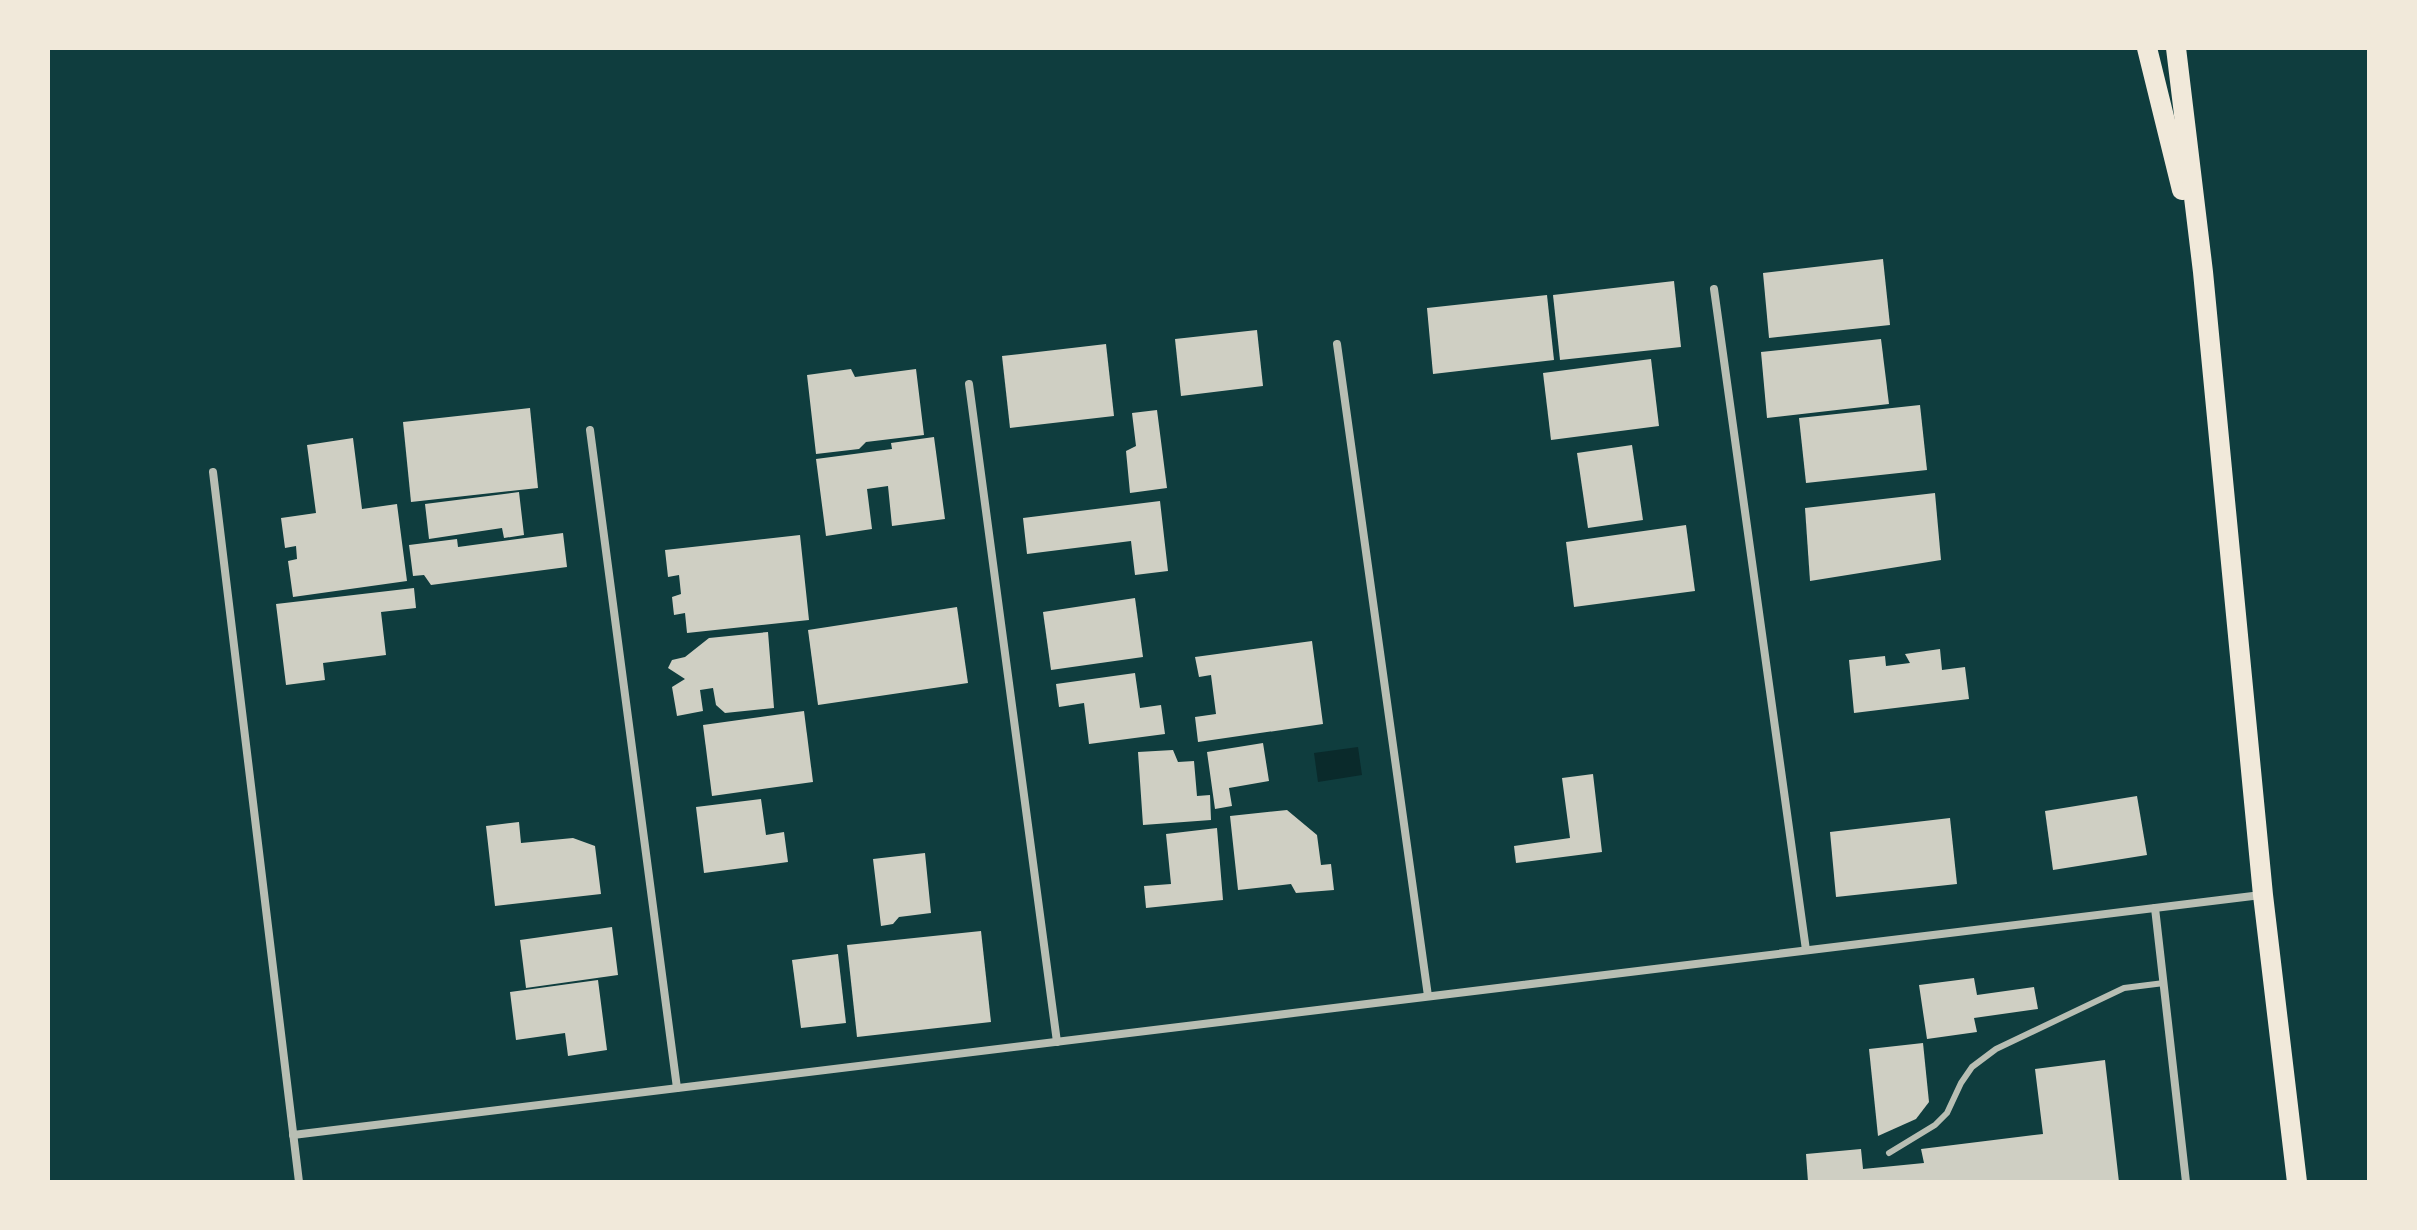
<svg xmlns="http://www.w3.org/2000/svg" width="2417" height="1230" font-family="Montserrat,sans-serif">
<rect width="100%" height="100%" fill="#0f3d3e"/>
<path fill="#0a2a2b" d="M1358 747 1362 775 1318 782 1314 753Z"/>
<g fill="#cfcfc3">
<path d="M1883 259 1890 325 1769 338 1763 273Z"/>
<path d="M1674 281 1681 347 1560 360 1553 295Z"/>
<path d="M1547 295 1554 360 1433 374 1427 308Z"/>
<path d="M1257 330 1263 386 1181 396 1175 339Z"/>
<path d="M1881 339 1889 404 1767 418 1761 352Z"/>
<path d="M1106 344 1114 416 1010 428 1002 356Z"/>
<path d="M1651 359 1659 426 1551 440 1543 373Z"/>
<path d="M851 369 855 377 916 369 924 435 866 442 859 449 816 454 807 375Z"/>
<path d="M1920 405 1927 470 1806 483 1799 418Z"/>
<path d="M530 408 538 488 411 502 403 422Z"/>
<path d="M1157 410 1167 488 1130 493 1126 451 1136 446 1132 413Z"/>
<path d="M934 437 945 519 892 526 888 486 867 489 872 529 826 536 816 459 892 449 891 443Z"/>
<path d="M353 438 362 509 397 504 407 581 293 597 288 561 297 559 296 546 285 548 281 518 316 513 307 445Z"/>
<path d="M1632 445 1643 520 1588 528 1577 453Z"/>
<path d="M519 492 524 535 504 538 502 528 429 539 425 504Z"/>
<path d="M1935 493 1941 560 1810 581 1805 508Z"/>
<path d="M1160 501 1168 571 1135 575 1131 541 1027 554 1023 518Z"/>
<path d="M1686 525 1695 591 1574 607 1566 542Z"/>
<path d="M563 533 567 567 431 585 424 575 413 576 409 545 457 539 458 547Z"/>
<path d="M800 535 809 620 687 633 685 613 674 615 672 597 681 594 679 575 668 577 665 550Z"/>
<path d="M414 588 416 608 381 612 386 655 323 663 325 680 286 685 276 604Z"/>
<path d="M1135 598 1143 657 1051 670 1043 612Z"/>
<path d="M957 607 968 683 818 705 808 630Z"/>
<path d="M768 632 774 708 725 713 716 705 713 688 700 690 703 711 677 716 672 687 685 679 668 668 672 660 685 657 709 638Z"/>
<path d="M1312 641 1323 724 1198 742 1195 717 1216 714 1211 675 1199 677 1195 657Z"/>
<path d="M1940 649 1942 670 1965 667 1969 699 1854 713 1849 660 1885 656 1886 666 1910 663 1905 654Z"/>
<path d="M1135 673 1140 708 1161 705 1165 734 1089 744 1084 703 1059 707 1056 684Z"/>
<path d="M804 711 813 782 712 796 703 725Z"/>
<path d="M1263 743 1269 781 1229 788 1232 806 1215 809 1207 752Z"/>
<path d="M1173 750 1178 762 1194 761 1197 796 1210 795 1211 820 1143 825 1138 752Z"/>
<path d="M1593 774 1602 852 1516 863 1514 846 1570 838 1562 778Z"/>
<path d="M2137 796 2147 855 2053 870 2045 811Z"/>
<path d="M761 799 766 835 784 832 788 862 704 873 696 807Z"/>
<path d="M1287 810 1317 835 1321 865 1331 864 1334 890 1296 893 1291 884 1238 890 1230 816Z"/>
<path d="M1950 818 1957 884 1836 897 1830 832Z"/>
<path d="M519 822 521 843 573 838 595 846 601 894 495 906 486 826Z"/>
<path d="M1217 828 1223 900 1146 908 1144 886 1171 884 1166 834Z"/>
<path d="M925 853 931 913 899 917 893 924 881 926 873 859Z"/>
<path d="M612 927 618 975 526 988 520 940Z"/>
<path d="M981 931 991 1022 857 1037 847 945Z"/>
<path d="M838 954 846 1023 801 1028 792 960Z"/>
<path d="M1974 978 1977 995 2034 987 2038 1009 1974 1018 1977 1032 1927 1039 1919 985Z"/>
<path d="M598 980 607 1050 568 1056 565 1033 516 1040 510 992Z"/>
<path d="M1923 1043 1929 1102 1916 1119 1878 1136 1869 1049Z"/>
<path d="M2105 1060 2119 1182H1808L1806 1154 1861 1149 1863 1169 1924 1163 1921 1149 2043 1134 2035 1069Z"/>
</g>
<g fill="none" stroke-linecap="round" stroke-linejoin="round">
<path stroke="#b8beb3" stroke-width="6" d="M1889 1153 1935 1125 1947 1113 1961 1083 1972 1067 1996 1049 2124 988 2164 983"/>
<g stroke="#b8beb3" stroke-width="8">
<path d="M1714 289 1806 950"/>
<path d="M1337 344 1428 996"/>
<path d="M969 384 1057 1042"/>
<path d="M590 430 677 1088"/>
<path d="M213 472 299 1182"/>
<path d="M2155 908 2186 1182"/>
<path d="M293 1135 2261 895"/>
</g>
<g stroke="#f1e9da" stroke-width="20">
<path d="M2147 48 2182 190"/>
<path d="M2176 48 2203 272 2263 895 2297 1182"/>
</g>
</g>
<rect width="2417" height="1230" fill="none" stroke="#f1e9da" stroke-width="100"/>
</svg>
